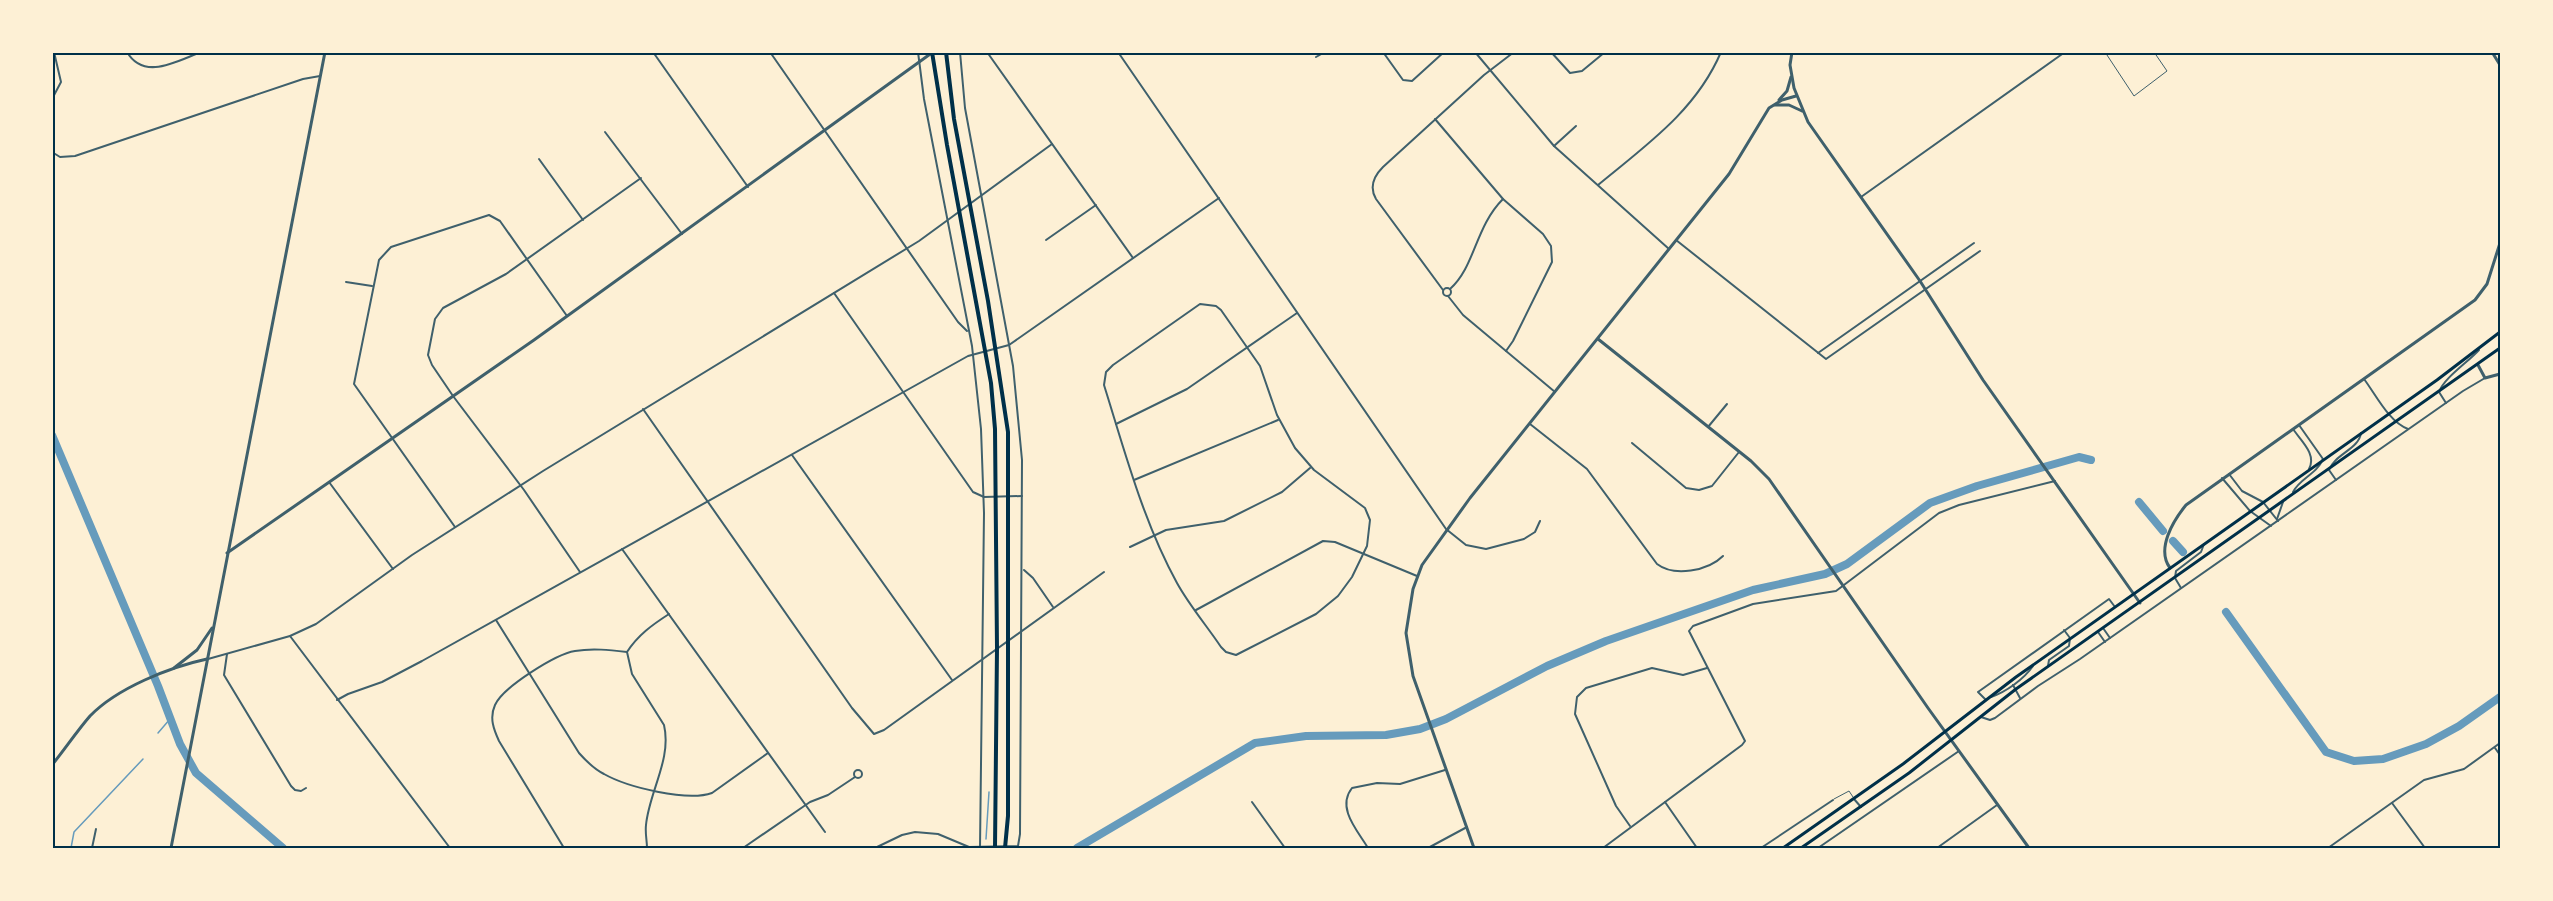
<svg xmlns="http://www.w3.org/2000/svg" width="2553" height="901" font-family="'IBM Plex Sans',sans-serif">
<rect width="100%" height="100%" fill="#fdf0d5"/>
<g fill="none" stroke-linecap="round" stroke-linejoin="round">
<g stroke="#669bbc" stroke-width="1.5">
<path d="M158 733 170 719"/>
<path d="M986 839 989 792"/>
<path d="M71 848 74 832 143 759"/>
</g>
<g stroke="#669bbc" stroke-width="8">
<path d="M52 435 158 686 180 744 196 773 283 848"/>
<path d="M2139 502 2163 531"/>
<path d="M2173 541 2183 552"/>
<path d="M2226 612 2326 752 2354 761 2383 759 2426 744 2459 726 2500 697"/>
<path d="M1077 848 1255 743 1306 736 1386 735 1420 729 1446 719 1547 666 1606 641 1753 590 1825 574 1847 564 1930 503 1977 486 2079 457 2091 460"/>
</g>
<g stroke="#3f606c" stroke-width="1">
<path d="M2105 52 2134 96 2167 71 2154 52"/>
<path d="M1834 799 1849 791 1853 797"/>
</g>
<g stroke="#3f606c" stroke-width="2">
<path d="M127 52C144 81 177 61 201 52"/>
<path d="M653 52 748 187"/>
<path d="M770 52 958 322 967 331"/>
<path d="M918 52 924 99 972 346 981 429 984 513 980 848"/>
<path d="M987 52 1133 258"/>
<path d="M1118 52 1446 529 1466 545 1486 549 1524 539 1535 532 1540 521"/>
<path d="M1383 52 1403 80 1412 81 1444 52"/>
<path d="M1475 52 1554 146 1669 249"/>
<path d="M1551 52 1570 73 1582 71 1605 52"/>
<path d="M1316 57 1325 52"/>
<path d="M52 99 61 82 54 52"/>
<path d="M1435 119 1503 199 1543 234 1551 246 1552 262 1513 341 1506 351"/>
<path d="M605 132 682 234"/>
<path d="M1554 146 1576 126"/>
<path d="M52 152 60 157 75 156 303 79 320 76"/>
<path d="M539 159 583 220"/>
<path d="M1598 185C1645 146 1696 111 1721 52"/>
<path d="M1861 197 2065 52"/>
<path d="M1046 240 1096 205"/>
<path d="M1676 240 1826 359 1980 251"/>
<path d="M346 282 372 286"/>
<circle cx="1447" cy="292" r="4"/>
<path d="M1450 289C1475 267 1475 227 1503 199"/>
<path d="M1443 290 1376 199C1369 187 1374 176 1383 167L1484 75 1514 52"/>
<path d="M834 293 973 492 984 497 1022 496"/>
<path d="M1448 296 1463 315 1555 392"/>
<path d="M1200 304 1216 306 1221 310 1260 366 1277 415 1295 448 1314 470 1365 508 1370 520 1367 546 1352 577 1338 596 1316 614 1236 655 1226 652 1221 647C1207 626 1189 605 1177 583 1143 521 1125 452 1104 385L1106 372 1113 365Z"/>
<path d="M1818 353 1974 243"/>
<path d="M2364 379C2376 395 2389 422 2408 429"/>
<path d="M2446 403 2439 392C2444 378 2467 363 2479 350"/>
<path d="M643 409 852 708 874 734 884 730 1104 572"/>
<path d="M1116 424 1187 389 1297 313"/>
<path d="M1530 424 1587 469 1657 564C1674 577 1708 571 1723 556"/>
<path d="M1708 427 1727 404"/>
<path d="M2293 429C2301 441 2317 454 2309 469"/>
<path d="M1632 443 1686 488 1699 490 1712 486 1739 452"/>
<path d="M792 455 952 680"/>
<path d="M2229 474 2242 491 2263 502 2278 521"/>
<path d="M2222 478 2250 511 2271 526"/>
<path d="M1134 480 1278 420"/>
<path d="M2336 480 2329 470C2335 454 2359 449 2361 433"/>
<path d="M329 482 393 569"/>
<path d="M2293 492C2300 478 2316 475 2323 459L2299 425"/>
<path d="M2277 519 2283 502"/>
<path d="M455 527 354 384 379 260 391 247 489 215 500 221 567 316"/>
<path d="M1130 547 1166 530 1224 521 1282 492 1310 468"/>
<path d="M622 549 825 832"/>
<path d="M1024 570 1033 578 1053 607"/>
<path d="M580 572 524 490 453 396 432 365 428 355 435 319 443 308 506 274 641 178"/>
<path d="M2181 588 2175 578 2176 571 2201 552 2204 544"/>
<path d="M1196 610 1323 541 1335 542 1417 576"/>
<path d="M496 620 579 753C587 762 594 769 604 774 627 787 687 802 712 793L768 753"/>
<path d="M2103 628 2110 638"/>
<path d="M2098 632 2105 642"/>
<path d="M290 636 450 848"/>
<path d="M627 652 632 674 664 725C672 759 649 792 646 825 645 833 647 841 647 848"/>
<path d="M227 654 224 675 291 786 295 790 301 791 306 788"/>
<path d="M208 659 290 636 316 624 412 555 543 471 919 241 1052 144"/>
<path d="M2048 666 2049 660 2069 646 2070 638 2064 630"/>
<path d="M2013 685 2020 698"/>
<path d="M1991 697C2006 692 2024 679 2033 666"/>
<path d="M1985 699 1978 692 2109 599 2115 607"/>
<path d="M337 700 348 694 382 682 422 661 968 356 1009 345 1219 198"/>
<path d="M1981 717 1990 720 1995 718 2038 686 2080 659 2463 391 2485 378"/>
<path d="M2495 748 2500 755"/>
<circle cx="858" cy="774" r="4"/>
<path d="M1854 799 1861 807"/>
<path d="M1252 802 1285 848"/>
<path d="M1665 802 1697 848"/>
<path d="M2392 803 2425 848"/>
<path d="M1630 826 1616 806 1575 714 1577 697 1586 688 1652 668 1683 675 1707 668"/>
<path d="M92 848 96 829"/>
<path d="M564 848 499 741C494 730 489 718 495 705 503 687 556 654 575 651 592 648 610 650 627 652 638 635 652 625 669 614"/>
<path d="M743 848 810 802 828 795 855 777"/>
<path d="M875 848 902 835 915 832 938 834 969 847 1018 846 1020 834 1022 460 1013 366 965 108 960 52"/>
<path d="M1368 848C1358 831 1336 808 1352 788L1377 783 1400 784 1445 770"/>
<path d="M1428 848 1467 827"/>
<path d="M1603 848 1742 745 1745 741 1689 631 1693 626 1753 604 1836 591 1939 513 1959 505 2055 481"/>
<path d="M1761 848 1833 800"/>
<path d="M1818 848 1959 751"/>
<path d="M1937 848 1997 805"/>
<path d="M2328 848 2424 780 2464 769 2500 743"/>
</g>
<g stroke="#3f606c" stroke-width="3">
<path d="M1792 52 1790 65 1794 88 1808 122 1920 281 1983 380 2140 603"/>
<path d="M2492 52 2500 65"/>
<path d="M1779 100 1787 91 1791 77"/>
<path d="M1775 105H1789L1802 111"/>
<path d="M1598 339 1751 461 1769 479 1928 708 2029 848"/>
<path d="M2478 365 2485 378 2500 374"/>
<path d="M227 553 534 340 933 52"/>
<path d="M2170 568C2156 549 2173 521 2186 505L2475 300 2487 284 2500 243"/>
<path d="M174 668 197 650 212 628"/>
<path d="M52 765C65 749 77 731 90 716 117 688 170 667 207 659"/>
<path d="M171 848 325 52"/>
<path d="M1474 848 1413 676 1406 633 1413 589 1422 565 1470 498 1729 174 1769 108 1782 100 1796 96"/>
</g>
<g stroke="#003049" stroke-width="3">
<path d="M1783 848 1903 764 2016 677 2437 380 2500 332"/>
<path d="M1801 848 1909 773 2016 689 2500 348"/>
</g>
<g stroke="#003049" stroke-width="4">
<path d="M932 52 947 145 991 383 995 429 997 648 995 848"/>
<path d="M946 52 954 119 988 301 1008 432V816L1005 848"/>
</g>
</g>
<rect width="2553" height="901" fill="none" stroke="#fdf0d5" stroke-width="108"/>
<rect x="54" y="54" width="2445" height="793" fill="none" stroke="#003049" stroke-width="2"/>
</svg>
